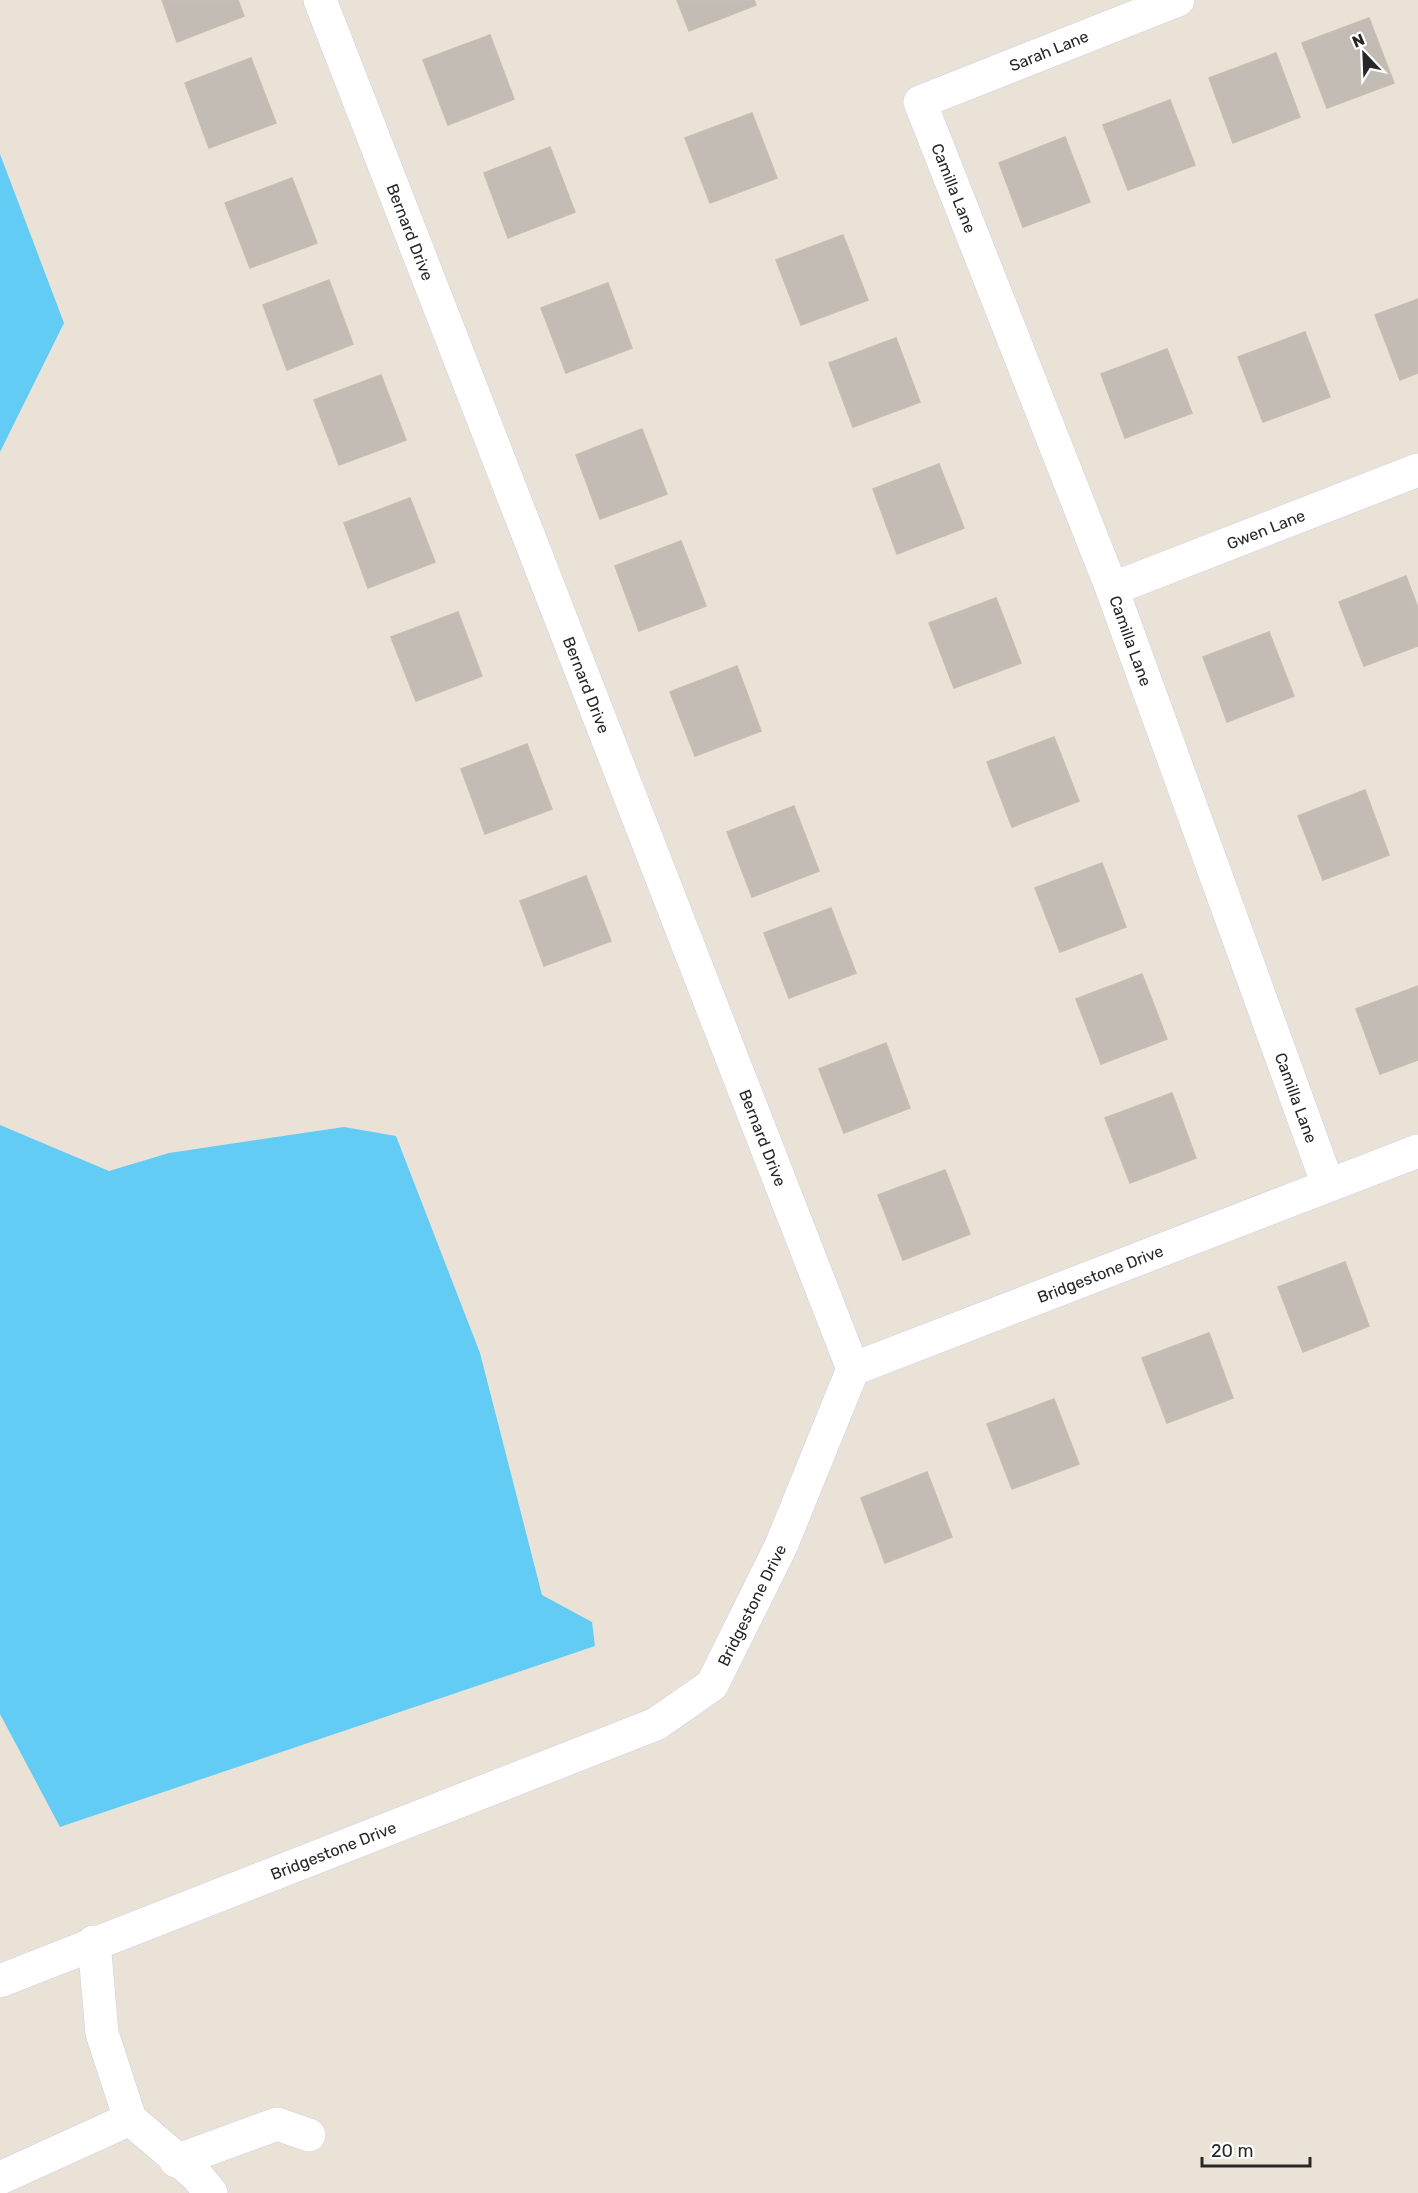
<svg xmlns="http://www.w3.org/2000/svg" width="1418" height="2193" font-family="Rubik,sans-serif">
<rect width="100%" height="100%" fill="#ebe2d7"/>
<g fill="#63ccf4">
<path d="M0 154 64 323 0 452Z"/>
<path d="M0 1125 109 1171 169 1153 344 1127 396 1136 480 1353 542 1595 592 1622 595 1646 60 1827 0 1714Z"/>
</g>
<g fill="#c2bcb4" stroke="#c6beb1" stroke-width="1.5">
<path d="M162 0H238L244 16 177 42Z"/>
<path d="M677 0H754L756 5 689 31Z"/>
<path d="M1369 18 1394 83 1327 108 1302 43Z"/>
<path d="M490 35 514 99 448 125 423 60Z"/>
<path d="M1276 53 1300 117 1233 143 1209 78Z"/>
<path d="M251 58 276 123 209 148 185 83Z"/>
<path d="M1170 100 1195 165 1128 190 1103 125Z"/>
<path d="M752 113 777 178 710 203 685 138Z"/>
<path d="M1065 137 1090 202 1023 227 999 163Z"/>
<path d="M550 147 575 212 508 238 484 173Z"/>
<path d="M292 178 317 243 250 268 225 203Z"/>
<path d="M843 235 868 300 801 325 776 260Z"/>
<path d="M329 280 353 344 287 370 263 305Z"/>
<path d="M608 283 632 348 566 373 541 308Z"/>
<path d="M1418 299V373L1400 380 1375 315Z"/>
<path d="M1305 332 1330 397 1263 422 1238 357Z"/>
<path d="M896 338 920 402 853 427 829 363Z"/>
<path d="M1167 349 1192 413 1125 438 1101 374Z"/>
<path d="M381 375 406 440 339 465 314 400Z"/>
<path d="M642 429 667 494 600 519 576 455Z"/>
<path d="M939 464 964 528 897 554 873 489Z"/>
<path d="M410 498 435 562 368 588 344 523Z"/>
<path d="M681 541 706 606 639 631 615 566Z"/>
<path d="M1406 576 1418 608V646L1364 666 1339 602Z"/>
<path d="M996 598 1021 663 954 688 929 623Z"/>
<path d="M458 612 482 676 416 701 391 637Z"/>
<path d="M1269 632 1294 696 1227 722 1203 657Z"/>
<path d="M737 666 761 731 695 756 670 692Z"/>
<path d="M1054 737 1079 801 1012 827 987 762Z"/>
<path d="M527 744 552 809 485 834 461 769Z"/>
<path d="M1365 790 1389 855 1323 880 1298 816Z"/>
<path d="M794 806 819 871 752 897 727 832Z"/>
<path d="M1102 863 1126 927 1060 952 1035 888Z"/>
<path d="M586 876 611 941 544 966 520 901Z"/>
<path d="M831 908 856 973 789 998 764 933Z"/>
<path d="M1142 974 1167 1039 1101 1064 1076 999Z"/>
<path d="M1418 986V1060L1380 1074 1356 1009Z"/>
<path d="M886 1043 910 1108 844 1133 819 1069Z"/>
<path d="M1172 1093 1196 1158 1130 1183 1105 1118Z"/>
<path d="M945 1170 970 1234 903 1260 878 1195Z"/>
<path d="M1345 1262 1369 1326 1303 1352 1278 1287Z"/>
<path d="M1209 1333 1233 1398 1167 1423 1142 1358Z"/>
<path d="M1054 1399 1079 1464 1012 1489 987 1424Z"/>
<path d="M927 1472 952 1537 885 1563 861 1498Z"/>
</g>
<g fill="none" stroke-linecap="round" stroke-linejoin="round">
<defs>
<g id="minor">
<path id="s1" d="M320 0 853 1369"/>
<path id="s2" d="M1178 0 920 102 1112 589 1328 1185"/>
<path id="s3" d="M1112 589 1418 470"/>
<path id="s4" d="M0 1981 656 1724 712 1685 781 1546 853 1369 1418 1151"/>
<path d="M130 2119 197 2176 211 2193"/>
<path d="M176 2161 277 2124 309 2135"/>
<path d="M0 2178 130 2119 102 2033 94 1942"/>
</g>
</defs>
<use href="#minor" stroke="#ccd0e1" stroke-width="34"/>
<use href="#minor" stroke="#fff" stroke-width="33"/>
</g>
<g text-anchor="middle" dominant-baseline="central" stroke-width="4.5" stroke-linejoin="round" paint-order="stroke">
<g font-size="16" fill="#272727" stroke="#fff">
<text transform="translate(1049 51) rotate(-22)">Sarah Lane</text>
<text stroke="none"><textPath href="#s2" startOffset="370">Camilla Lane</textPath></text>
<text stroke="none"><textPath href="#s1" startOffset="249">Bernard Drive</textPath></text>
<text stroke="none"><textPath href="#s3" startOffset="165">Gwen Lane</textPath></text>
<text stroke="none"><textPath href="#s2" startOffset="856">Camilla Lane</textPath></text>
<text stroke="none"><textPath href="#s1" startOffset="735">Bernard Drive</textPath></text>
<text stroke="none"><textPath href="#s2" startOffset="1342">Camilla Lane</textPath></text>
<text stroke="none"><textPath href="#s1" startOffset="1221">Bernard Drive</textPath></text>
<text stroke="none"><textPath href="#s4" startOffset="1384">Bridgestone Drive</textPath></text>
<text stroke="none"><textPath href="#s4" startOffset="862">Bridgestone Drive</textPath></text>
<text stroke="none"><textPath href="#s4" startOffset="358">Bridgestone Drive</textPath></text>
</g>
</g>
<g transform="translate(1364 54) rotate(337)" stroke="#ffffff" stroke-width="4.5" paint-order="stroke">
<path d="M0-4.5L10 22L0 15L-10 22Z" fill="#272727"/>
<text y="-9" font-size="16" font-weight="bold" text-anchor="middle" fill="#272727">N</text>
</g>
<path d="M1202 2157v9h108v-9" fill="none" stroke="#272727" stroke-width="3"/>
<text x="1211" y="2157" font-size="18" fill="#272727" stroke="#ffffff" stroke-width="4.5" paint-order="stroke">20 m</text>
</svg>
